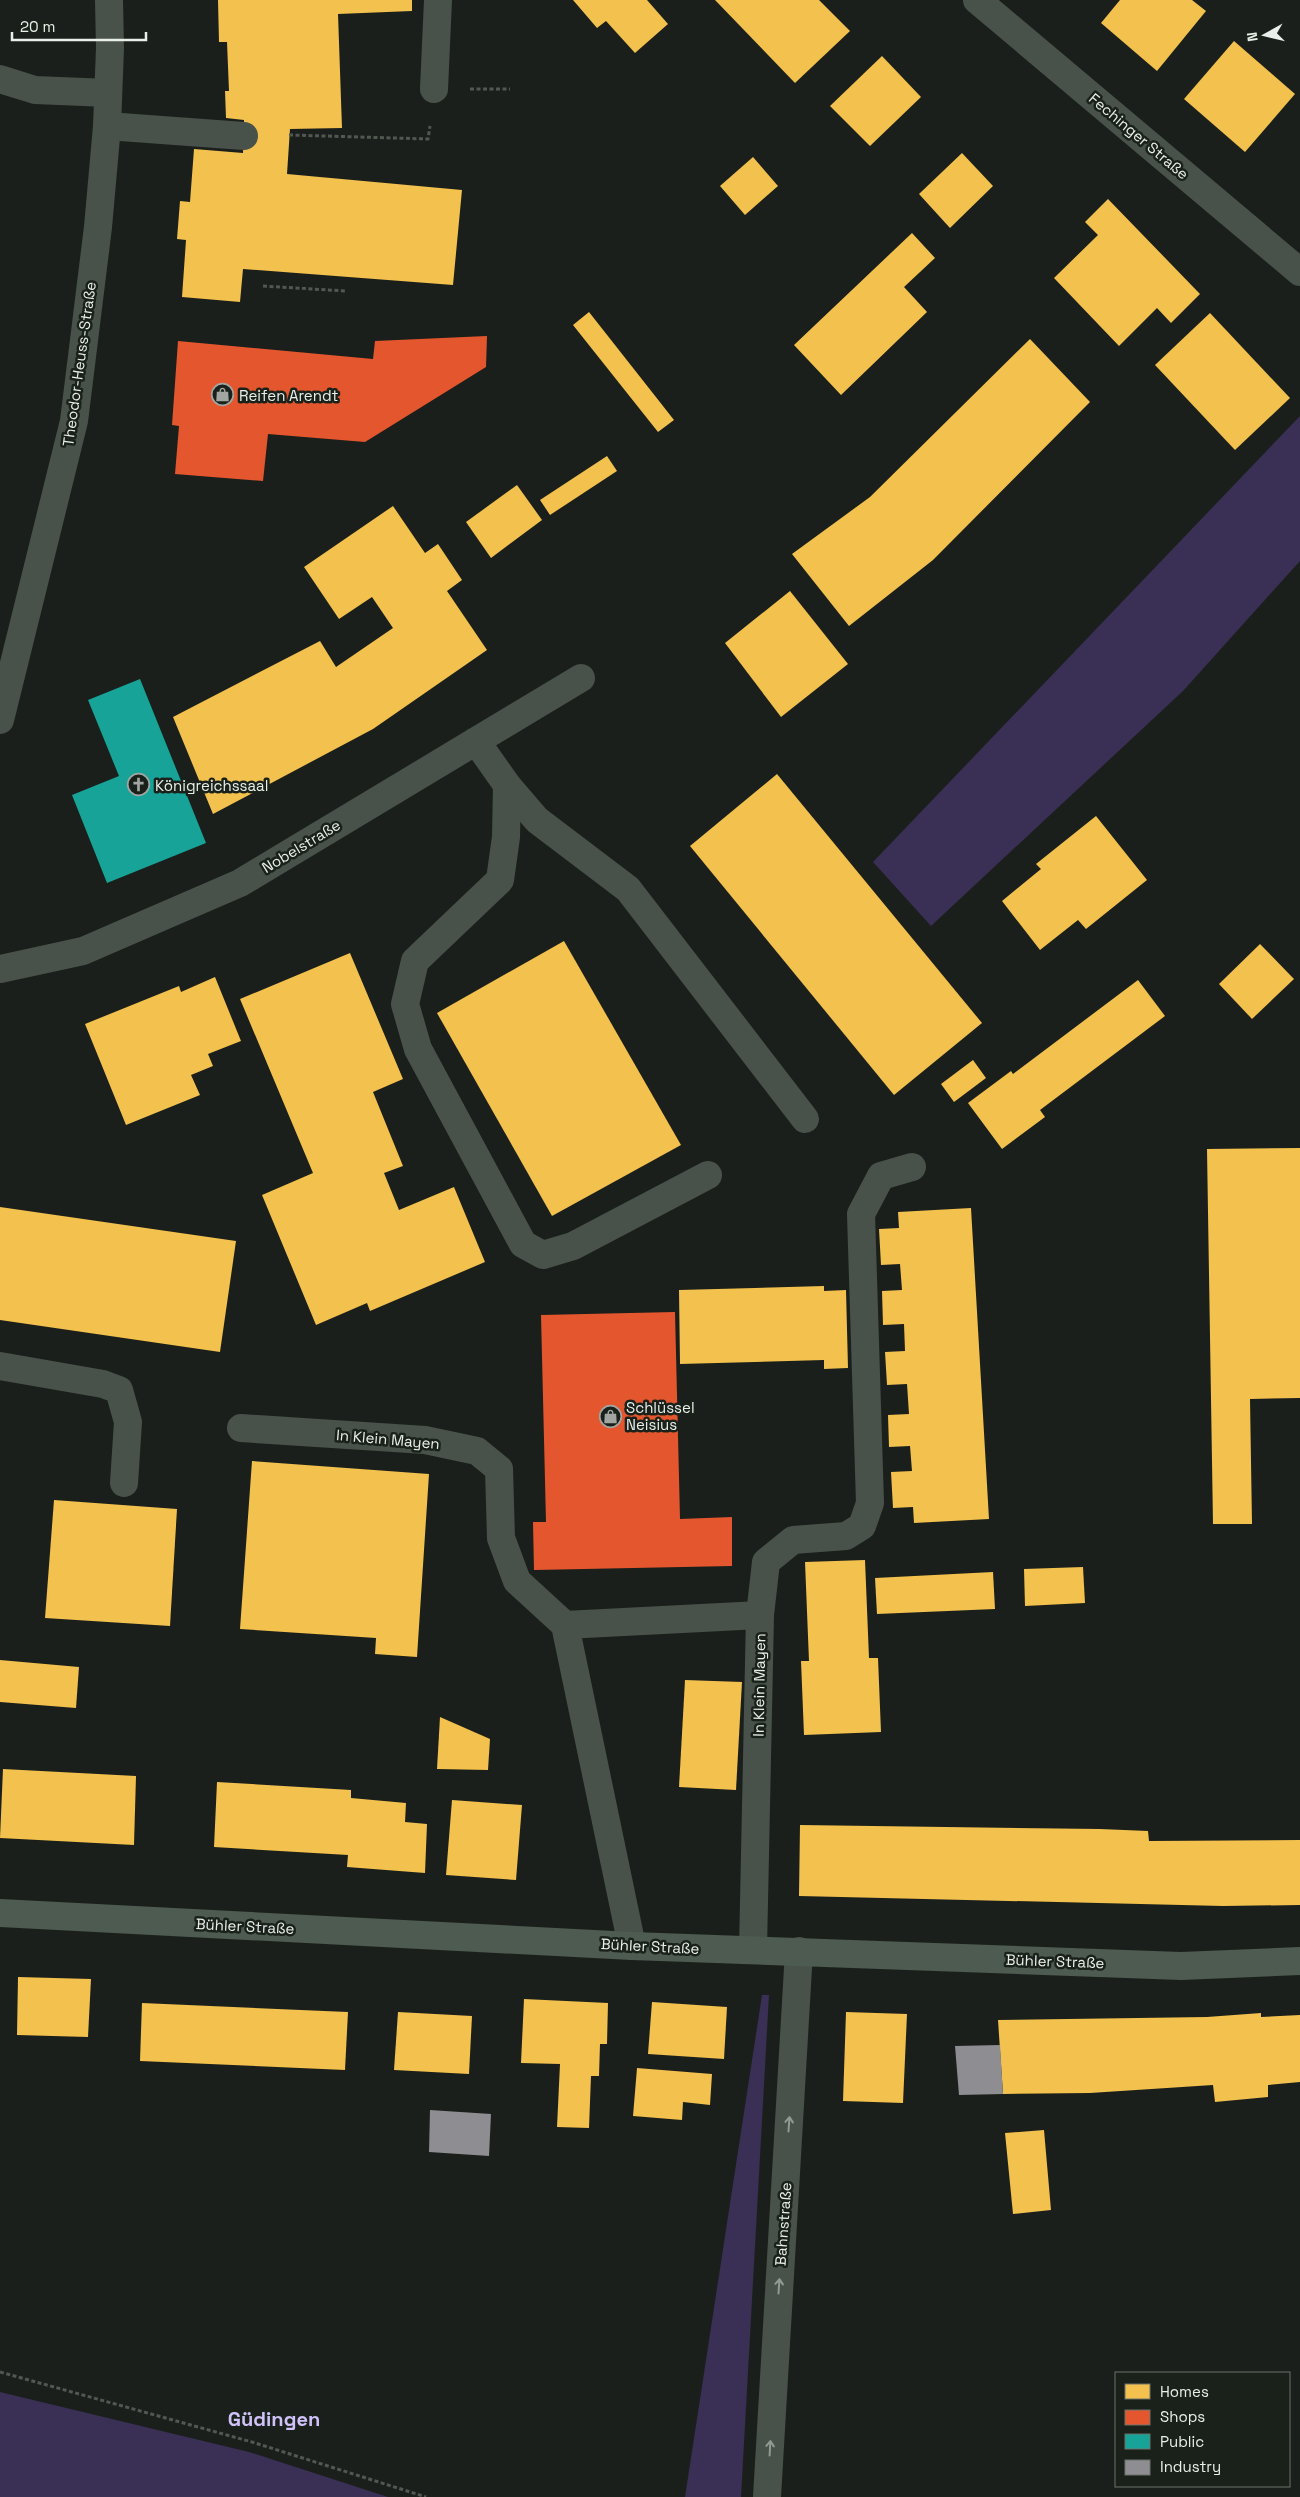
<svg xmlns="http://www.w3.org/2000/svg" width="1300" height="2497" font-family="'Space Grotesk',sans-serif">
<rect width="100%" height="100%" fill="#1b1f1b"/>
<g fill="#3a2f54">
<path d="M1300 416V561L1183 691 931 926 873 862Z"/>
<path d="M762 1995H769L741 2497H685Z"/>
<path d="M0 2392 249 2452 388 2497H0Z"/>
</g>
<g fill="#f2c14e">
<path d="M218 0H412V11L338 14 342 128 290 129 287 174 462 190 453 285 243 269 240 302 182 297 186 240 177 239 180 201 190 202 194 149 243 153 244 120 226 118 225 91H229L227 42H219Z"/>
<path d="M573 0H647L668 24 635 53 606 21 597 28Z"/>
<path d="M715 0H819L850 31 795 83Z"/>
<path d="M1120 0H1192L1206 11 1157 71 1101 23Z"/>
<path d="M1234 41 1295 94 1245 152 1184 99Z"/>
<path d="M882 56 921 97 870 146 830 106Z"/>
<path d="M962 153 993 186 950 228 919 194Z"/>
<path d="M753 157 778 186 745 215 720 186Z"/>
<path d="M1108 199 1200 294 1171 323 1157 308 1119 346 1054 278 1098 235 1085 222Z"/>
<path d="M912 233 935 258 904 287 927 312 841 395 794 345Z"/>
<path d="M589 312 674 420 658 432 573 325Z"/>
<path d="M1210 313 1290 398 1235 450 1155 365Z"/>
<path d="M1030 339 1090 402 933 560 849 626 792 554 870 497Z"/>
<path d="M607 456 617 471 550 515 540 500Z"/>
<path d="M517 485 542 520 491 558 466 522Z"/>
<path d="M393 506 425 553 438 544 462 580 447 591 487 650 373 729 213 814 173 717 320 641 336 667 393 628 372 597 339 619 304 567Z"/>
<path d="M790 591 848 664 781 717 725 643Z"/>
<path d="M777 774 982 1023 894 1095 690 846Z"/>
<path d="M1096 816 1147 880 1086 929 1078 920 1040 950 1002 901 1041 869 1036 864Z"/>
<path d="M564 941 681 1145 552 1216 437 1013Z"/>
<path d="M1260 944 1294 979 1252 1019 1219 984Z"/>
<path d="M350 953 403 1079 373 1092 403 1166 384 1173 399 1210 454 1187 485 1262 370 1311 367 1303 316 1325 262 1195 313 1173 240 999Z"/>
<path d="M215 977 241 1041 208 1054 213 1066 191 1075 200 1095 126 1125 85 1024 179 986 181 992Z"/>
<path d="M1138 980 1165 1016 1040 1110 1045 1117 1002 1149 968 1103 1011 1071 1013 1074Z"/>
<path d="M973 1060 986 1078 954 1102 941 1084Z"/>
<path d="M1300 1148V1398L1250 1399 1252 1524H1213L1207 1149Z"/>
<path d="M0 1207 236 1241 220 1352 0 1320Z"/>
<path d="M971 1208 989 1519 914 1523 913 1507 893 1508 891 1472 912 1471 910 1446 889 1447 888 1415 909 1414 907 1384 887 1385 885 1352 905 1351 904 1324 883 1325 882 1291 902 1290 900 1264 881 1265 879 1229 899 1228 898 1212Z"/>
<path d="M824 1286V1291L846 1290 848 1368 824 1369V1360L680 1364 679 1290Z"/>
<path d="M252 1461 429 1474 417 1657 375 1654 376 1638 240 1629Z"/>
<path d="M54 1500 177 1509 170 1626 45 1618Z"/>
<path d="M865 1560 869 1658H878L881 1732 804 1735 801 1661H809L805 1562Z"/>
<path d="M1083 1567 1085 1603 1025 1606 1024 1569Z"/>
<path d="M993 1572 995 1609 877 1614 875 1578Z"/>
<path d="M0 1660 79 1667 76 1708 0 1702Z"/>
<path d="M685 1680 742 1682 736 1790 679 1787Z"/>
<path d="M440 1717 490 1739 488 1770 437 1769Z"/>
<path d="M3 1769 136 1776 134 1845 0 1838Z"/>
<path d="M217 1782 351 1790V1798L406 1803 405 1822 427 1824 425 1873 347 1867 348 1855 214 1847Z"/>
<path d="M452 1800 522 1805 516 1880 446 1875Z"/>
<path d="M800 1825 1100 1829 1148 1831 1149 1841 1300 1840V1905L1223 1906 799 1896Z"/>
<path d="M18 1977 91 1979 88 2037 17 2035Z"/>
<path d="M524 1999 608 2003 607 2044H600L599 2076H591L589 2128 557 2127 560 2064 521 2063Z"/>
<path d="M652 2002 727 2007 724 2059 648 2054Z"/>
<path d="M142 2003 348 2012 345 2070 140 2061Z"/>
<path d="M398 2012 472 2016 469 2074 394 2070Z"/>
<path d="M846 2012 907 2014 903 2103 843 2101Z"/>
<path d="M1261 2013V2017L1300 2015V2082L1268 2085V2097L1215 2102 1213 2085 1090 2093 1003 2094 998 2020 1207 2017Z"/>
<path d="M637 2068 712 2074 710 2105 683 2102 682 2120 633 2116Z"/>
<path d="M1044 2130 1051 2210 1013 2214 1005 2133Z"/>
</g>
<g fill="#e4572e">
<path d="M487 336 486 367 365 442 268 434 263 481 175 474 179 426 172 425 178 341 373 359 375 341Z"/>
<path d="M675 1312 680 1519 732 1517V1566L534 1570 533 1522H546L541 1315Z"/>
</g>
<path fill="#17a398" d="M140 679 206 843 107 883 72 795 119 776 88 700Z"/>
<g fill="#8d8d92">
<path d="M1000 2045 1003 2094 959 2095 955 2046Z"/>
<path d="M430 2110 491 2114 489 2156 429 2152Z"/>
</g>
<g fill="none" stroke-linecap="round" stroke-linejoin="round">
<g stroke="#505851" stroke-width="3" stroke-dasharray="4 2.5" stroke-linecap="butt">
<path d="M470 89H510"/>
<path d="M289 135 428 139 430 126"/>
<path d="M263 286 345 291"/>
<path d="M0 2372 252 2442 426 2497"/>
</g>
<g stroke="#48524a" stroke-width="28">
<path d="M977 0 1300 272"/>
<path d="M0 79 35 90 108 93"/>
<path d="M434 89 438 0"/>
<path d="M107 126 244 136"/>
<path d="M0 720 74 421 98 227 107 126 110 48 109 0"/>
<path d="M476 741 507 785 537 820 628 889 805 1119"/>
<path d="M507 785 506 837 500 880 415 961 405 1004 418 1049 523 1244 543 1255 573 1246 708 1175"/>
<path d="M0 969 83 951 240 883 581 678"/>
<path d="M0 1366 103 1384 119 1390 128 1422 124 1483"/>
<path d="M241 1428 425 1440 477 1451 499 1469 501 1538 517 1581 565 1625 632 1946"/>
<path d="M565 1625 760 1615"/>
<path d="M753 1950 760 1615 766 1562 793 1540 846 1536 862 1526 870 1503 861 1214 881 1176 912 1167"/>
<path d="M767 2497 799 1951"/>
</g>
<path stroke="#4d5b50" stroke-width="28" d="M0 1913 632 1946 1181 1966 1300 1961"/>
</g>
<defs><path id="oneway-shaft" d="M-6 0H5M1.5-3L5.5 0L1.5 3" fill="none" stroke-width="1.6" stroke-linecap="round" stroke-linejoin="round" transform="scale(1.25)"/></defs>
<g stroke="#909992">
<use href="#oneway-shaft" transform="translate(789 2124) rotate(-86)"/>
<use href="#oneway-shaft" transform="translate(779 2286) rotate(-86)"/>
<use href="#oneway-shaft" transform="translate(770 2448) rotate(-87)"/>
</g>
<defs>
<symbol id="shop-ring" viewBox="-11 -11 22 22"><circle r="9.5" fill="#19211a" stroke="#a1a6a2" stroke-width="1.5"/><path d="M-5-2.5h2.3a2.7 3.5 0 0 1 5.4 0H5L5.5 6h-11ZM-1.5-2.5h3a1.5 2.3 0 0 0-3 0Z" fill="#a1a6a2"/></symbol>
<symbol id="church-ring" viewBox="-11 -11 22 22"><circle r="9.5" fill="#19211a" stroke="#a1a6a2" stroke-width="1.5"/><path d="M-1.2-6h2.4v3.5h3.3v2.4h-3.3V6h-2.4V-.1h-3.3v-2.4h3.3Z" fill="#a1a6a2"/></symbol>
</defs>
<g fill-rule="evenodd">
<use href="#shop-ring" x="210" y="382" width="25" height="25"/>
<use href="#church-ring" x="126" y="772" width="25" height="25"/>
<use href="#shop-ring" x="598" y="1404" width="25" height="25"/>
</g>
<g text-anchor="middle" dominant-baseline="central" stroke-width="5" stroke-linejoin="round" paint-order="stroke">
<g font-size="15" fill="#e9efea" stroke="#19211a">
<text transform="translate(1139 136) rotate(40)">Fechinger Straße</text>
<text transform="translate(79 364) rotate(-82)">Theodor-Heuss-Straße</text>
<text transform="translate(301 846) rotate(-31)">Nobelstraße</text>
<text transform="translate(388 1439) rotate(5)">In Klein Mayen</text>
<text transform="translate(759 1685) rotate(-89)">In Klein Mayen</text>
<text transform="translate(245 1926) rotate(3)">Bühler Straße</text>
<text transform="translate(650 1946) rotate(3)">Bühler Straße</text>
<text transform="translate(1055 1961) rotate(2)">Bühler Straße</text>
<text transform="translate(783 2224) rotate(-86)">Bahnstraße</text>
</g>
<g font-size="15" fill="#e9efea" stroke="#19211a" text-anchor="start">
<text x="239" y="395">Reifen Arendt</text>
<text x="155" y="785">Königreichssaal</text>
<text x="626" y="1407">Schlüssel<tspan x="626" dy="17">Neisius</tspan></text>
</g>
<g font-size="20" font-weight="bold" fill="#d0c1fa" stroke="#19211a">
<text x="274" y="2419">Güdingen</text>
</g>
</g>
<rect x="1115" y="2372" width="175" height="115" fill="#19211a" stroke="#6c736d"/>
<rect x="1125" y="2384" width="25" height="15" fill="#f2c14e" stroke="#6c736d"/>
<text x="1160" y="2397" font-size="15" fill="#e9efea">Homes</text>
<rect x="1125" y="2410" width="25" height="15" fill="#e4572e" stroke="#6c736d"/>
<text x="1160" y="2422" font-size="15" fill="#e9efea">Shops</text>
<rect x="1125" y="2434" width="25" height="15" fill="#17a398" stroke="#6c736d"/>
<text x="1160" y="2447" font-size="15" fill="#e9efea">Public</text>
<rect x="1125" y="2460" width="25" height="15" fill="#8d8d92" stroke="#6c736d"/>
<text x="1160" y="2472" font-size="15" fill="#e9efea">Industry</text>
<g transform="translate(1265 35) rotate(262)" stroke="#19211a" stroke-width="4" paint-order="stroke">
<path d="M0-4L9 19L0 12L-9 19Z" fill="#e9efea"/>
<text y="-8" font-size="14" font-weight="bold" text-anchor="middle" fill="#e9efea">N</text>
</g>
<path d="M12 32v8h134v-8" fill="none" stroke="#e9efea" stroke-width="2.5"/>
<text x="20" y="32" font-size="15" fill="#e9efea" stroke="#19211a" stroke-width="4" paint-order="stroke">20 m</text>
</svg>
